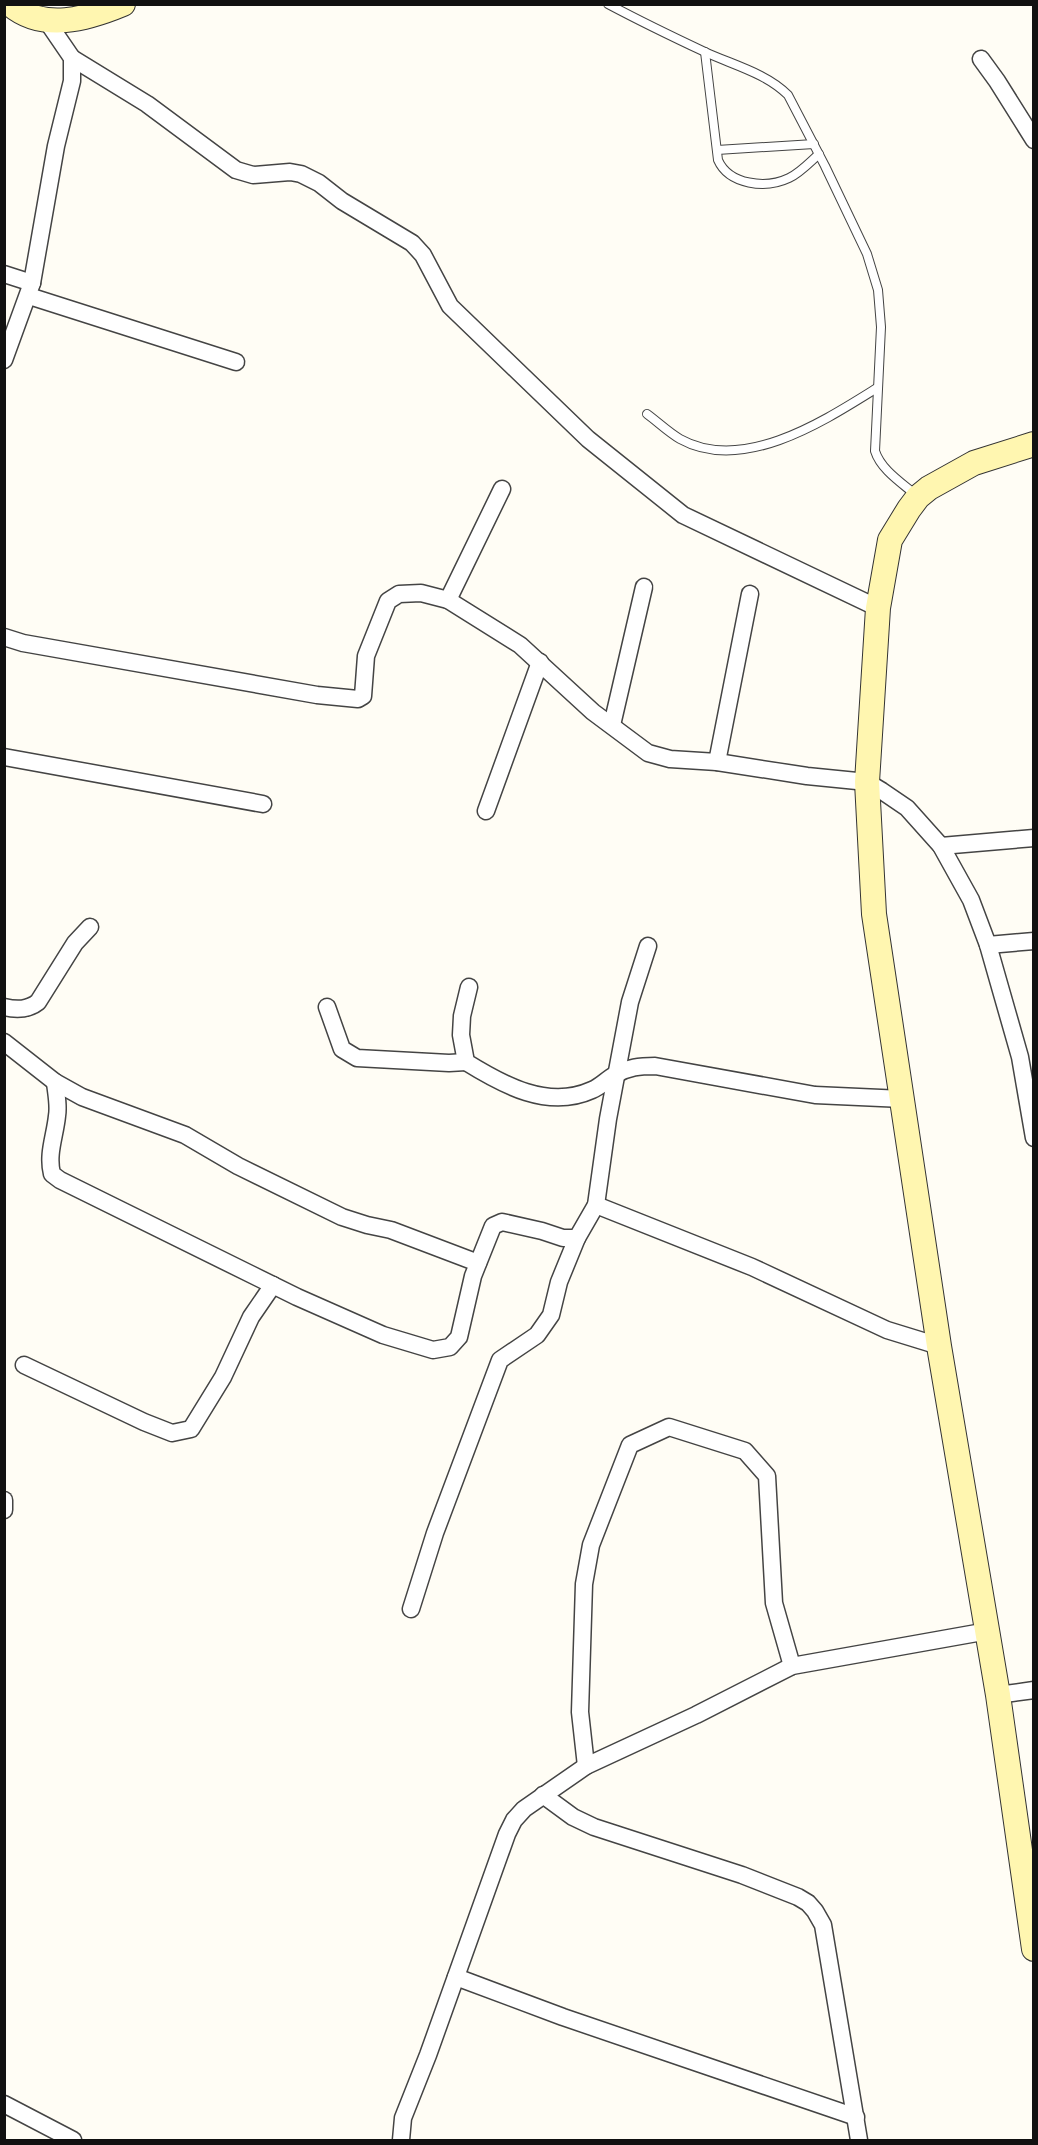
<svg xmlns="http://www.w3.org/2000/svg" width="1038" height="2145" font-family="'Roboto Serif',serif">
<rect width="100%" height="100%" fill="#fffdf5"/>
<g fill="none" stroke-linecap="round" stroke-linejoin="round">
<defs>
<g id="lane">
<path d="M608 4C640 21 673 37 705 52 733 65 766 73 788 95L825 166 867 254 878 290 881 327 875 451C881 470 902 483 917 496"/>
<path d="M705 52 718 160C729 185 766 189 789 178 800 173 810 162 819 154"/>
<path d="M717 150 814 144"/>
<path d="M647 414C658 422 668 432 680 439 743 474 824 421 877 388"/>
</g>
<g id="street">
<path d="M72 58 147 104 236 170 253 175 290 172 301 174 319 183 342 201 412 243 423 255 450 306 588 439 683 515 878 608"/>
<path d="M981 59 997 81 1034 140"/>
<path d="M4 274 32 283"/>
<path d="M29 296 236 362"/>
<path d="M4 360 32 283 56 146 72 81V58L46 20"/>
<path d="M448 600 502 489"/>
<path d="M4 637 23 643 317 695 358 699 363 696 366 656 388 601 399 594 421 593 448 600 520 645 593 712 648 753 670 759 717 762 807 776 867 782 882 791 907 808 941 846 971 900 988 945 1020 1057 1034 1138"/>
<path d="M612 725 644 587"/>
<path d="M4 757 263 804"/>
<path d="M717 762 750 594"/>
<path d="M486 811 540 662"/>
<path d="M941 846 1034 838"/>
<path d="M988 945 1034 941"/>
<path d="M469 987 462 1016 461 1035 466 1062C503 1085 548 1110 592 1090 600 1087 607 1079 615 1075 628 1067 640 1066 655 1066L815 1095 903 1099"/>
<path d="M4 1007C17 1010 28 1010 38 1002L75 943 90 927"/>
<path d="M327 1007 342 1049 357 1058 449 1063 466 1062"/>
<path d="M4 1042 55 1082 82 1097 185 1135 238 1166 342 1217 367 1225 391 1230 478 1263"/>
<path d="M55 1082C56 1093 59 1105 57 1116 55 1136 47 1154 52 1174L60 1180 297 1297 383 1335 433 1350 450 1347 459 1337 473 1276 493 1226 502 1222 542 1231 563 1238H577L596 1205 608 1119 630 1002 648 946"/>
<path d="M596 1205 752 1267 887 1330 939 1346"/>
<path d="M24 1365 144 1422 172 1433 191 1429 223 1377 251 1317 273 1285"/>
<path d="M4 1500V1510"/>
<path d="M411 1609 435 1533 500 1360 537 1335 551 1315 559 1282 577 1238"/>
<path d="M998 1695 1034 1690"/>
<path d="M586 1766 580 1712 584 1584 591 1545 630 1445 669 1427 745 1451 767 1476 774 1603 792 1666"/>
<path d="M543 1795 573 1817 594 1827 742 1875 798 1897 808 1903 815 1911 823 1925 859 2140"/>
<path d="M456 1977 563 2017 856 2117"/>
<path d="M4 2104 73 2140"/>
<path d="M401 2140 403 2118 428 2055 507 1834 514 1820 524 1809 586 1766 696 1715 792 1666 988 1631"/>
</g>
<g id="secondary">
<path d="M10 4C43 32 87 19 123 4"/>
<path d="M1034 444 974 463 929 488 918 497 909 509 890 540 878 608 867 782 874 914 939 1346 998 1695 1034 1949"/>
</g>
</defs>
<use href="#lane" stroke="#444" stroke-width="10"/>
<use href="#street" stroke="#444" stroke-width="19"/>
<use href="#secondary" stroke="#333" stroke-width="26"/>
<use href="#lane" stroke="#fff" stroke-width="8"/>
<use href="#street" stroke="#fff" stroke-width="16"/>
<use href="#secondary" stroke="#fff6b0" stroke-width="24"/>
</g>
<rect width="1038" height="2145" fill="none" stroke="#111111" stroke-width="12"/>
</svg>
